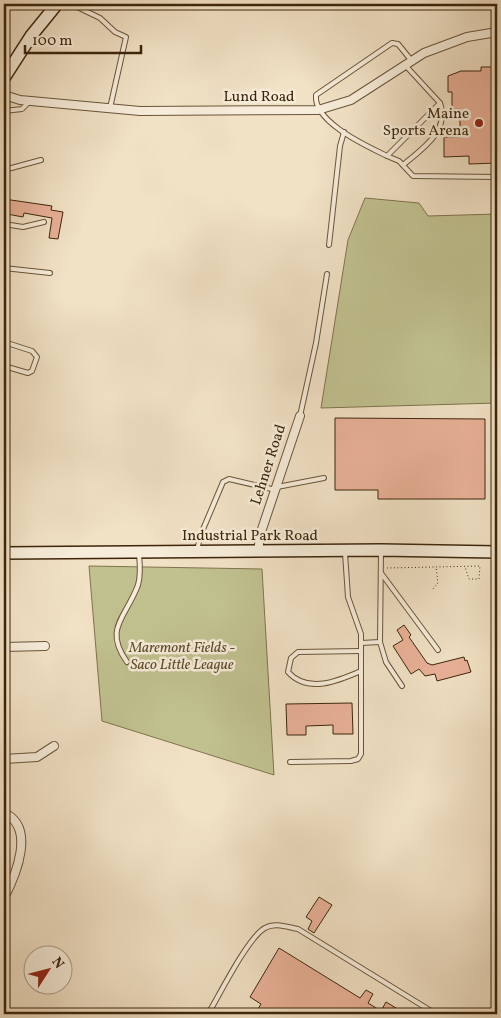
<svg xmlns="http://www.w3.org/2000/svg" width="501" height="1018" font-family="Vollkorn,serif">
<rect width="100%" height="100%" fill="#f1e1c5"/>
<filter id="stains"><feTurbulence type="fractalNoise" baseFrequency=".004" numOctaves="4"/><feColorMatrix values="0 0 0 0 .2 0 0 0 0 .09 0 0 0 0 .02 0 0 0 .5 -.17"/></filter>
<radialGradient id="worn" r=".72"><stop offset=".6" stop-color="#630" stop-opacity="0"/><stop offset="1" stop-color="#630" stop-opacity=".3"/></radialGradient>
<g fill="#c1c190" stroke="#7f734e">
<path d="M365 198 419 203 428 216 497 214V403L321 408 348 240Z"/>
<path d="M89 566 262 569 274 775 102 721Z"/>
</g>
<g fill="#e9b198" stroke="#3d250b">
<path d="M481 67H497V163L469 164V156L444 157V137H460V109H452V92H448V76L461 71H481Z"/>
<path d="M4 199 52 206 51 210 63 212 58 239 49 238 52 218 24 213 23 217 7 214 8 210H4Z"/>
<path d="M335 418 485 419V499H378V490H335Z"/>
<path d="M404 625 411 635 409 637 427 663 432 665 464 657 465 661 467 660 471 672 437 681 435 674 425 676 419 669 411 674 393 646 403 640 397 630Z"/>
<path d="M352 703 353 734H333V725L306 726V735H287L286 704Z"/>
<path d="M319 897 332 905 314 933 308 929 312 921 306 917Z"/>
<path d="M279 948 360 998 366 990 373 994 368 1003 381 1011 386 1002 406 1014H255L261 1004 250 997Z"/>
</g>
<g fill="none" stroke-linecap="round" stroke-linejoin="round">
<defs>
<g id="lane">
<path d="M71 4 100 18 115 32 126 37 110 108"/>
<path d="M405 65 440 103 387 156C367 146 313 122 316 95L392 43 398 44 411 60"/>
<path d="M4 111 22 109 30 101"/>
<path d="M387 156 399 161 413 176 497 177"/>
<path d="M403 165C422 149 450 131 440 103"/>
<path d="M4 170 41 160"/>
<path d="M4 224 23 227 44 222"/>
<path d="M329 245 340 146 344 132"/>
<path d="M4 268 50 273"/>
<path d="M4 342 32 351 37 357 32 371 28 373 4 366"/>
<path d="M300 416 316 343 327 274"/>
<path d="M277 487 324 478"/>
<path d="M197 550 201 534 223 482 229 479 276 490"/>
<path d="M381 552 380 642 386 662 402 686"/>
<path d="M381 573 438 650"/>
<path d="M361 643 380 642"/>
<path d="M361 651 298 652 291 658 288 672C308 694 338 681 361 671"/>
<path d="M127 662C103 628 126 618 138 585 141 575 140 564 139 554"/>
<path d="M290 762 351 761 358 759 361 754V634L348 597 345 553"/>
<path d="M208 1014C219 996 248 937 265 928 275 922 287 927 298 929L436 1014"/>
</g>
<g id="street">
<path d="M4 95 20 100 140 111 318 110 351 100 424 53 467 37 497 32"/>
<path d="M258 551 261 532 300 416"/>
<path d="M4 647 45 646"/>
<path d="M4 759 37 757 54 746"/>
<path d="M4 813C36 827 16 875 4 898"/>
</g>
<g id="secondary">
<path d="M4 78 31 36 57 4"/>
<path d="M4 553 381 550 497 552"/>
</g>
</defs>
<use href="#lane" stroke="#6a543a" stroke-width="6"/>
<use href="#street" stroke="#6a543a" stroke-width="10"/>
<use href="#secondary" stroke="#3d250b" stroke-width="14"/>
<g stroke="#3d250b" stroke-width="1" stroke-dasharray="1 2.5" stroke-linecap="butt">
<path d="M387 568 480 566 479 579H469L465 567"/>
<path d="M433 589 438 583 436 567"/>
</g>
<use href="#lane" stroke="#f6ecd9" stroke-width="4"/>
<use href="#street" stroke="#f6ecd9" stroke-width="8"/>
<use href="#secondary" stroke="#f6ecd9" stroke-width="11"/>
</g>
<circle fill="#8f2418" stroke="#f6ecd9" stroke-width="2" cx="479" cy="123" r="5"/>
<g text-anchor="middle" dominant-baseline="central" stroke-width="5" stroke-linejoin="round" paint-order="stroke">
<g font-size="15" fill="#3d250b" stroke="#f6ecd9">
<text x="259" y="97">Lund Road</text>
<text transform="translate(269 465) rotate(-72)">Lehner Road</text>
<text x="250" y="536">Industrial Park Road</text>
</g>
<g font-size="15" fill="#3d250b" stroke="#f6ecd9" text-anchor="end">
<text x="469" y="114">Maine<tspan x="469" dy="17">Sports Arena</tspan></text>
</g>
<g font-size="15" font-style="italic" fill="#5e4c2c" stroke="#f6ecd9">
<text x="182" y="648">Maremont Fields -<tspan x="182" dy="17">Saco Little League</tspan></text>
</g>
</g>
<rect width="501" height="1018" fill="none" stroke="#f1e1c5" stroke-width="20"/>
<rect x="5" y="5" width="491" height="1008" fill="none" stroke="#3d250b" stroke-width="2.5"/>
<rect x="10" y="10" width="481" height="998" fill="none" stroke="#3d250b"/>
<g transform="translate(48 970) rotate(54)"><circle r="24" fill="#f6ecd9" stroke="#ac9c87"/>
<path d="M0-4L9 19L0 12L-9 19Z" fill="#8f2418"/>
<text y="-8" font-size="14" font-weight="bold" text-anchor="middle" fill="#3d250b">N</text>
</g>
<path d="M25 45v8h116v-8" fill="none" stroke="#3d250b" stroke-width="2.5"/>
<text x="32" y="45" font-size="15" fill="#3d250b" stroke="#f6ecd9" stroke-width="4" paint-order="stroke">100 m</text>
<rect width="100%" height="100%" filter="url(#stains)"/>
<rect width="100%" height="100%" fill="url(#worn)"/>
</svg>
